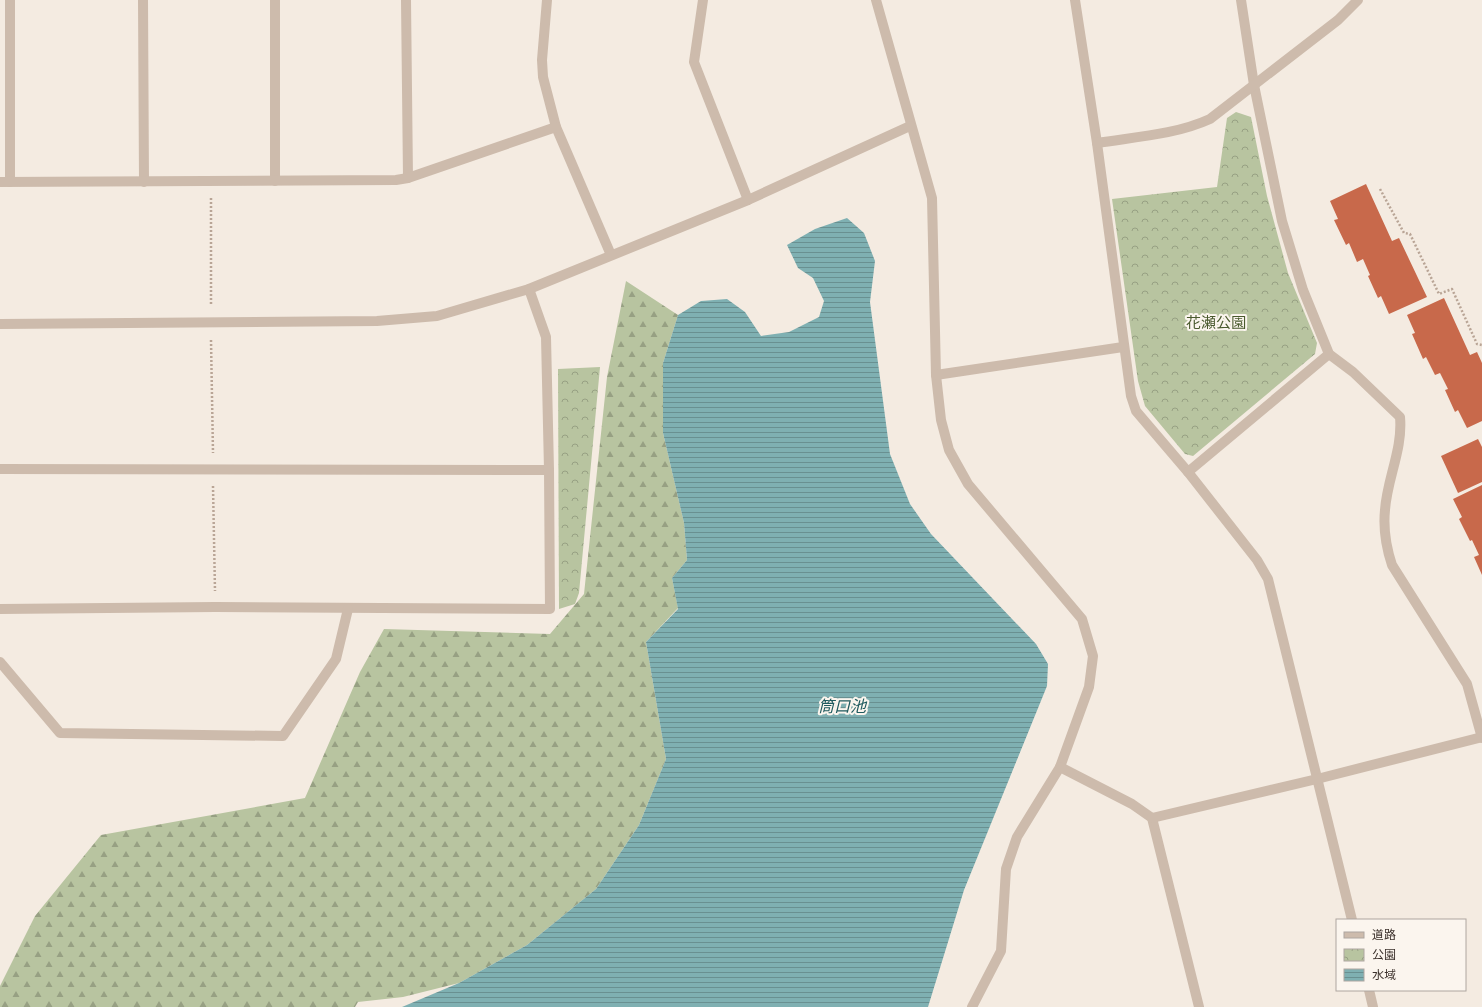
<svg xmlns="http://www.w3.org/2000/svg" width="1482" height="1007" font-family="Karla,'Noto Sans JP',sans-serif">
<defs>
<pattern id="forest-firs" width="22" height="20" patternUnits="userSpaceOnUse"><rect width="22" height="20" fill="#b8c4a0"/><path d="M5 1l3.5 6h-7zM16 11l3.5 6h-7z" fill="#97a083"/></pattern>
<pattern id="park-crowns" width="20" height="18" patternUnits="userSpaceOnUse"><rect width="20" height="18" fill="#b8c4a0"/><path d="M2 6a3 3 0 1 1 6 0M12 15a3 3 0 1 1 6 0" fill="none" stroke="#97a083"/></pattern>
<pattern id="water-rules" width="6" height="5" patternUnits="userSpaceOnUse"><rect width="6" height="5" fill="#7fb0b2"/><path d="M0 2.5h6" fill="none" stroke="#699091"/></pattern>
</defs>
<rect width="100%" height="100%" fill="#f4ebe1"/>
<path fill="url(#forest-firs)" d="M626 281 678 315 663 363V433L684 523 687 560 672 578 678 608 646 642 666 759 639 825 596 889 527 945 459 983 403 997 358 1002 355 1007H0V986L35 916 101 835 305 798 360 672 384 629 550 634 584 594 607 377Z"/>
<g fill="url(#park-crowns)">
<path d="M1236 112 1251 117 1267 196 1288 273 1317 343 1315 354 1193 456 1185 454 1145 406 1138 381 1112 199 1217 187 1227 118Z"/>
<path d="M600 367 579 593 575 604 559 609 558 369Z"/>
</g>
<path fill="url(#water-rules)" d="M847 218 864 233 875 261 870 302 890 454 910 504 931 534 1036 644 1048 664 1047 686 964 890 928 1007H402L459 983 527 945 596 889 639 825 666 759 646 642 678 609 672 578 687 560 684 523 663 433V363L678 315 701 301 727 299 745 312 761 336 789 332 819 317 824 301 813 278 798 268 787 245 815 229Z"/>
<g fill="#c8694b">
<path d="M1366 184 1392 241 1399 238 1427 297 1389 314 1381 296 1378 298 1368 276 1370 275 1363 259 1357 262 1349 243 1346 245 1334 220 1338 219 1330 201Z"/>
<path d="M1444 298 1470 355 1477 352 1482 363V421L1467 428 1458 410 1455 412 1445 390 1448 389 1440 373 1435 375 1426 357 1423 359 1412 334 1415 333 1407 315Z"/>
<path d="M1478 439 1482 447V482L1458 493 1441 456Z"/>
<path d="M1482 485V575L1474 557 1479 555 1472 540 1470 541 1459 519 1462 517 1453 499Z"/>
</g>
<g fill="none" stroke-linecap="round" stroke-linejoin="round">
<g stroke="#b9a596" stroke-width="2.5" stroke-dasharray="2 2" stroke-linecap="butt">
<path d="M1380 189 1404 233 1410 234 1439 294 1452 289 1477 344 1482 345"/>
<path d="M211 198V305"/>
<path d="M211 340 213 453"/>
<path d="M213 486 215 591"/>
</g>
<g stroke="#cdbbac" stroke-width="10">
<path d="M10 0V182"/>
<path d="M143 0 144 182"/>
<path d="M275 0V181"/>
<path d="M406 0 408 178"/>
<path d="M547 0 542 60 543 77 556 127 611 255"/>
<path d="M703 0 694 62 748 200"/>
<path d="M876 0 932 198 936 375 941 420 949 450 968 484 1082 619 1093 656 1089 687 1060 767 1017 837 1006 869 1001 951 972 1007"/>
<path d="M1075 0 1097 143 1131 396 1136 411 1188 472 1257 560 1268 579 1352 920"/>
<path d="M1241 0 1254 85 1282 221 1303 290 1329 354 1353 372 1400 417C1403 449 1387 479 1385 510 1383 530 1386 547 1392 565L1467 684 1482 738"/>
<path d="M1097 143C1134 137 1175 135 1210 119L1338 20 1358 0"/>
<path d="M0 182 396 180 408 178 556 127"/>
<path d="M0 324 377 321 437 316 529 289 748 200 910 126"/>
<path d="M936 375 1123 347"/>
<path d="M0 469 549 470"/>
<path d="M1188 472 1329 354"/>
<path d="M0 609 215 607 550 609 549 470 546 337 529 289"/>
<path d="M0 662 60 733 283 736 336 659 348 609"/>
<path d="M1060 767 1132 804 1152 818 1199 1007"/>
<path d="M1152 818 1317 779 1482 737"/>
<path d="M1369 990 1373 1007"/>
</g>
</g>
<g text-anchor="middle" dominant-baseline="central" stroke-width="4" stroke-linejoin="round" paint-order="stroke">
<g font-size="15" fill="#4a5a2e" stroke="#fbf5ee">
<text x="1216" y="323">花瀬公園</text>
</g>
<g font-size="16" font-style="italic" fill="#1f5a5e" stroke="#fbf5ee">
<text x="842" y="706">筒口池</text>
</g>
</g>
<rect x="1336" y="919" width="130" height="72" fill="#fbf5ee" stroke="#aea6a0"/>
<rect x="1344" y="932" width="20" height="6" fill="#cdbbac" stroke="#aea6a0"/>
<text x="1372" y="939" font-size="12" fill="#3b302b">道路</text>
<rect x="1344" y="949" width="20" height="12" fill="url(#park-crowns)" stroke="#aea6a0"/>
<text x="1372" y="959" font-size="12" fill="#3b302b">公園</text>
<rect x="1344" y="969" width="20" height="12" fill="url(#water-rules)" stroke="#aea6a0"/>
<text x="1372" y="979" font-size="12" fill="#3b302b">水域</text>
</svg>
